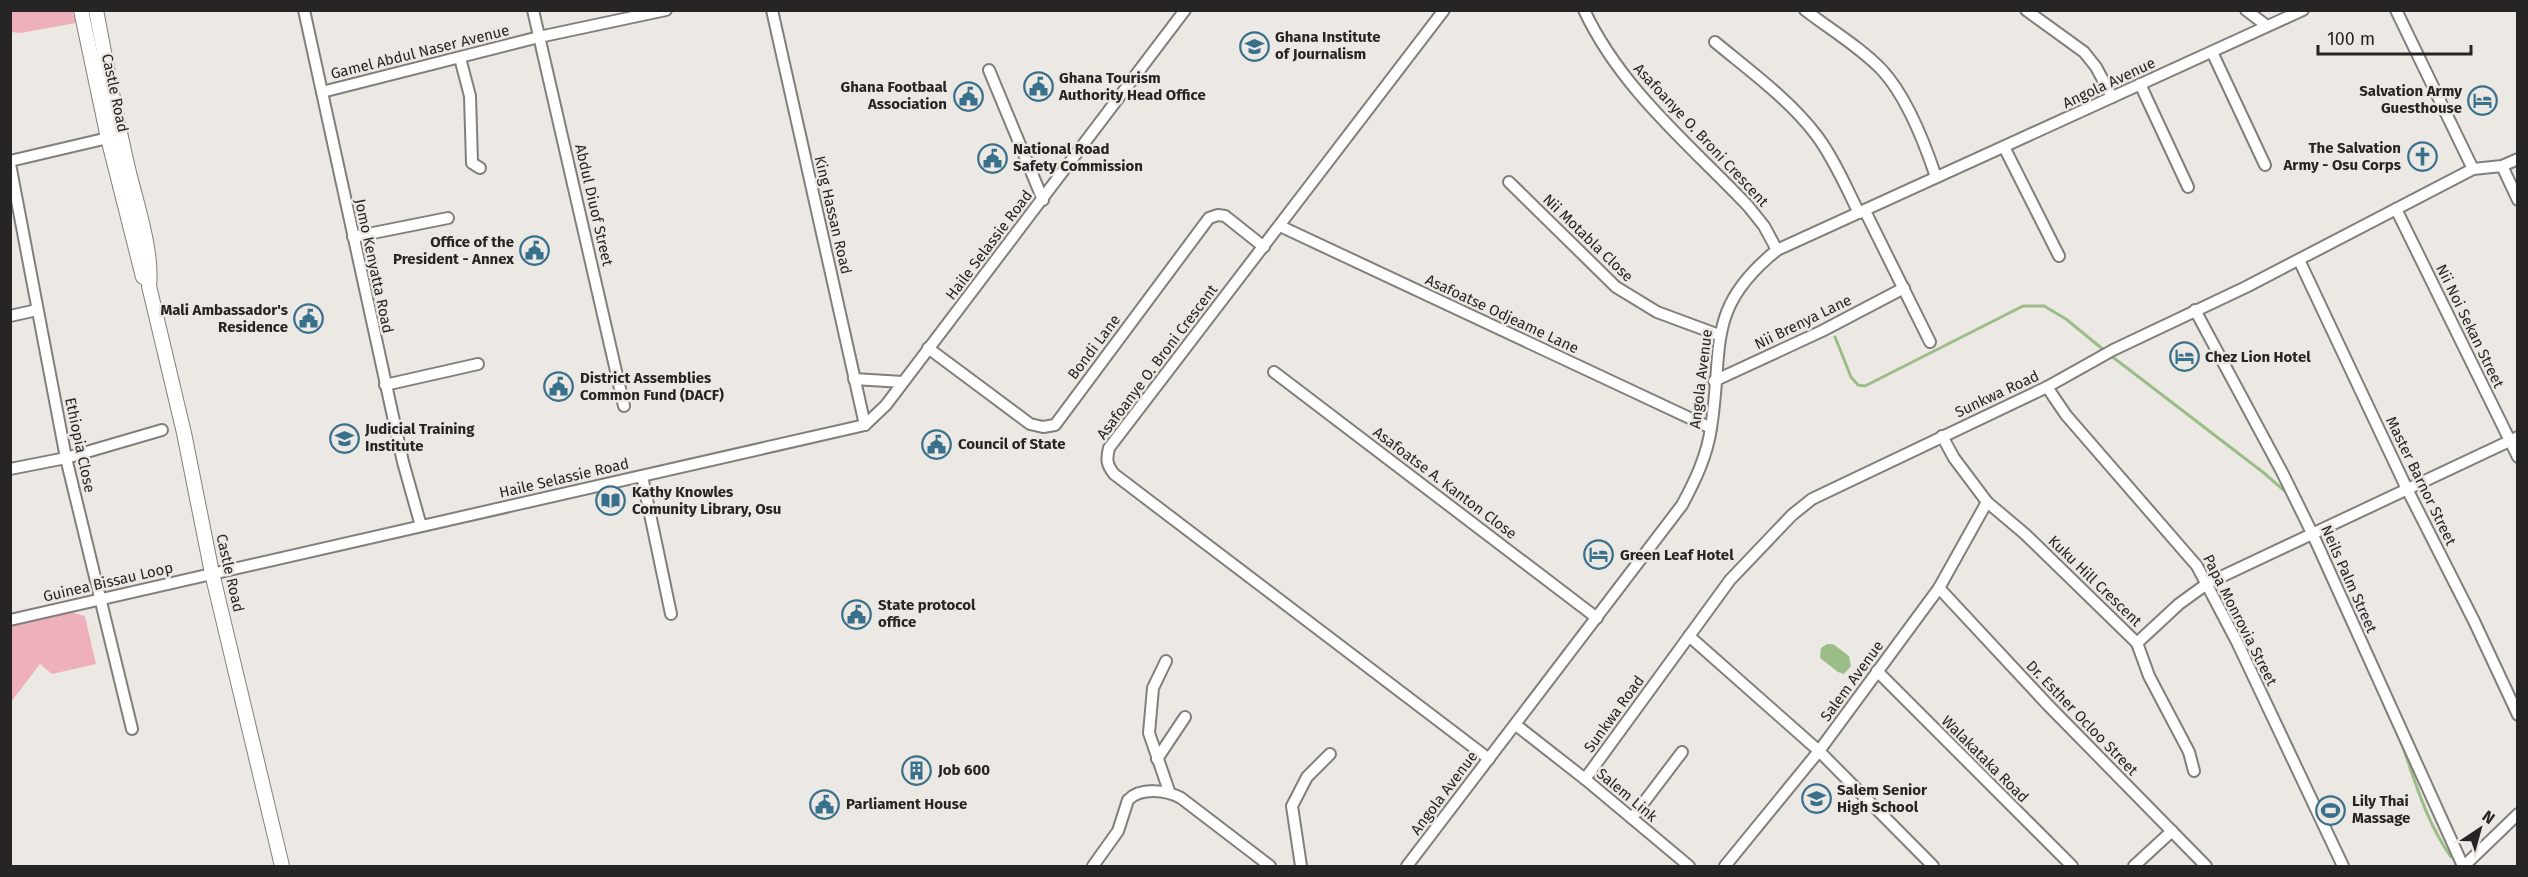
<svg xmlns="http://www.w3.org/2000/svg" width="2528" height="877" font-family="'Fira Sans',sans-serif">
<rect width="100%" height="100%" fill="#ece9e5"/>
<g fill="#efb0be">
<path d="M11 10 72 11 76 23 21 33 11 32Z"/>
<path d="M71 612 85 616 96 664 52 674 40 664 11 702V626Z"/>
</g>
<path fill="#9bbd88" d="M1833 644 1849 656 1851 666 1844 674 1838 672 1820 658 1821 648 1827 644Z"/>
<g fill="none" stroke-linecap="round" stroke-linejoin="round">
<g stroke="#9bbd88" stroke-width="3">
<path d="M782 32 822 207"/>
<path d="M832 255 859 373"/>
<path d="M1835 337 1851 377 1858 385 1865 386 2023 306H2044L2066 319 2105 351"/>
<path d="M2110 355 2264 473 2289 495"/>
<path d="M2383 703C2390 719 2398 734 2404 750 2417 788 2428 824 2451 857"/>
</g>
<defs>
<g id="minor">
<path d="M304 10 403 462 421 526"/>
<path d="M533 10 624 406"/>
<path d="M772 10 865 425"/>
<path d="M1444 10 1109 448C1106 460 1107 465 1114 474L1489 759"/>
<path d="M1584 10C1621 89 1689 144 1748 206L1764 226 1777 250"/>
<path d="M1805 10C1831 30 1860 47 1882 70 1906 96 1925 144 1936 177"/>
<path d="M2026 10 2084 52 2096 67 2112 97"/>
<path d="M2246 10 2267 26"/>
<path d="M2396 10 2473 169"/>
<path d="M1715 42C1750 71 1790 100 1817 136 1834 159 1846 187 1859 213"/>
<path d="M2212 52 2265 165"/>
<path d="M460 58 470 96 472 163 480 168"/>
<path d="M989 70 1043 200"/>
<path d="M2140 84 2188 187"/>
<path d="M322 92 539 37 666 10"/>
<path d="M2004 147 2059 256"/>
<path d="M10 161 108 138"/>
<path d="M10 164 66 458 132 729"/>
<path d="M2502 166 2518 200"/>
<path d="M1509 182 1616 287 1657 312 1719 335"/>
<path d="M2396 209 2518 457"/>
<path d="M1865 211 1930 342"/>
<path d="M1280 226 1711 428"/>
<path d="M353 237 448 218"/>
<path d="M2299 260 2407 489 2474 621 2518 715"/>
<path d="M2195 310 2282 472 2313 535 2463 866"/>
<path d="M10 316 37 310"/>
<path d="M928 348 1030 424 1043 427 1055 425 1209 218 1218 215 1225 216 1264 247"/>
<path d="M1274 372 1597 618"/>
<path d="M854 379 903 382"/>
<path d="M1714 381 1822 331 1904 288"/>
<path d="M385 385 478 364"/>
<path d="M2047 387 2066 415 2197 566 2238 644 2343 866"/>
<path d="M1942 436 1954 458 1987 502 2025 534 2137 643 2149 676 2189 752 2194 771"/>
<path d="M10 469 66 458 162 430"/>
<path d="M642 476 671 614"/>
<path d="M1939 588 2047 704 2206 866"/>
<path d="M10 620 865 425 886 405 1185 10"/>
<path d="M1689 636 1819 751 1933 866"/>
<path d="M2137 643 2179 604 2208 583 2518 437"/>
<path d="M1166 661 1153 688 1149 733 1169 791"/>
<path d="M1877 671 2072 866"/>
<path d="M1516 725 1585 779 1689 866"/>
<path d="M1157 759 1185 717"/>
<path d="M1585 779 1730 580 1792 515 1812 499 2047 387 2113 350 2246 287 2473 169 2502 166 2518 159"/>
<path d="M1632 818 1682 752"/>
<path d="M1093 866 1118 831 1128 800C1141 787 1166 790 1181 798L1270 866"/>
<path d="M1301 866 1292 806 1307 777 1330 754"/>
<path d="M1407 866 1682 505C1695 481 1707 456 1711 428 1724 347 1704 309 1777 250L2303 10"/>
<path d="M1725 866 1819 751 1939 588 1987 502"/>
<path d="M2134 866 2172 831"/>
<path d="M2464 866 2518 814"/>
</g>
<g id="secondary">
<path d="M81 10 108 138 143 277"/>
<path d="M96 10C106 62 115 113 127 164 135 200 153 250 149 286L184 433 212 573 282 866"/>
</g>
</defs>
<use href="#minor" stroke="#827f7b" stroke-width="14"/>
<use href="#secondary" stroke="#827f7b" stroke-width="16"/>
<use href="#minor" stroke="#fff" stroke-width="10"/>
<use href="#secondary" stroke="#fff" stroke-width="14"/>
</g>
<defs>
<symbol id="school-ring" viewBox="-11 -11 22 22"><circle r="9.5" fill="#ece9e5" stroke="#39708b" stroke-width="1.5"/><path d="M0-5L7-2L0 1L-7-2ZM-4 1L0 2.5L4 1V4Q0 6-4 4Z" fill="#39708b"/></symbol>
<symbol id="civic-ring" viewBox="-11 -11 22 22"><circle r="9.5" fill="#ece9e5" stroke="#39708b" stroke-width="1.5"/><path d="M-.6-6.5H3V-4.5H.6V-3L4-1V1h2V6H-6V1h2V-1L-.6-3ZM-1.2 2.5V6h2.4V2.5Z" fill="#39708b"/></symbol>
<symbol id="hotel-ring" viewBox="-11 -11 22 22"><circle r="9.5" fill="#ece9e5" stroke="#39708b" stroke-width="1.5"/><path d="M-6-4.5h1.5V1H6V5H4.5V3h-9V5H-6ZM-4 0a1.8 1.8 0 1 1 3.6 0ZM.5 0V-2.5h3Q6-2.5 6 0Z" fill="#39708b"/></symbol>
<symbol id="church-ring" viewBox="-11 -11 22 22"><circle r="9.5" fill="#ece9e5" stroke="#39708b" stroke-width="1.5"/><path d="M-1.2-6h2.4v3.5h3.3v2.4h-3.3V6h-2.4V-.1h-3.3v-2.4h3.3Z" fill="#39708b"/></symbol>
<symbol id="library-ring" viewBox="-11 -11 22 22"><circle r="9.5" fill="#ece9e5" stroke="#39708b" stroke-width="1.5"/><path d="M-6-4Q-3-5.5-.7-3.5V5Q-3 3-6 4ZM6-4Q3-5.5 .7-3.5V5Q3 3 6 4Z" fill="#39708b"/></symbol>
<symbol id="building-ring" viewBox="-11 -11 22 22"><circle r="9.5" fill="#ece9e5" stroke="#39708b" stroke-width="1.5"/><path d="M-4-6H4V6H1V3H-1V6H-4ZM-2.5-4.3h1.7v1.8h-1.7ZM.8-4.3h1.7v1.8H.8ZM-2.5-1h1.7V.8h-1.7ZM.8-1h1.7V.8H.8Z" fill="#39708b"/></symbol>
<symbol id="stadium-ring" viewBox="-11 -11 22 22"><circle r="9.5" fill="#ece9e5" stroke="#39708b" stroke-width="1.5"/><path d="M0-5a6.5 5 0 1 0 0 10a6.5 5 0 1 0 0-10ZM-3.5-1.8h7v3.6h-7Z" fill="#39708b"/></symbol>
</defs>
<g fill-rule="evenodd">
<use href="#school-ring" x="1238" y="30" width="33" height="33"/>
<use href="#civic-ring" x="1022" y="70" width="33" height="33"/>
<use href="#civic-ring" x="952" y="80" width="33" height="33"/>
<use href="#hotel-ring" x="2466" y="84" width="33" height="33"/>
<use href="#church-ring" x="2406" y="140" width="33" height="33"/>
<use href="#civic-ring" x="976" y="142" width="33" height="33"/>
<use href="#civic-ring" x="518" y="234" width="33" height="33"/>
<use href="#civic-ring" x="292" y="302" width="33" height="33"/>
<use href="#hotel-ring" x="2168" y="340" width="33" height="33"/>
<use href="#civic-ring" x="542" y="370" width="33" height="33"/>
<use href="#school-ring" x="328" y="422" width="33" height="33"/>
<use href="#civic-ring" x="920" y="428" width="33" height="33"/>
<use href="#library-ring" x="594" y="484" width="33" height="33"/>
<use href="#hotel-ring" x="1582" y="538" width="33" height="33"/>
<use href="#civic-ring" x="840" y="598" width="33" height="33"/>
<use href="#building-ring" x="900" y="754" width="33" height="33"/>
<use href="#school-ring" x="1800" y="782" width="33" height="33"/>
<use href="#civic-ring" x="808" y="788" width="33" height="33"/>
<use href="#stadium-ring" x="2314" y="794" width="33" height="33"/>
</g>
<g text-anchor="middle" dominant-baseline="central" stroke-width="5" stroke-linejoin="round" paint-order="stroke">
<g font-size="15" font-weight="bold" fill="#262524" stroke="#ece9e5" text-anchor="start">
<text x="1275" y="37">Ghana Institute<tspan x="1275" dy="17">of Journalism</tspan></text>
<text x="1059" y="78">Ghana Tourism<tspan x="1059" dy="17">Authority Head Office</tspan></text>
<text x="947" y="87" text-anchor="end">Ghana Footbaal<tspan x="947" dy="17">Association</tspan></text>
<text x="2462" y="91" text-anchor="end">Salvation Army<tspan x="2462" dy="17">Guesthouse</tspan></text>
<text x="2401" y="148" text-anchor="end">The Salvation<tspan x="2401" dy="17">Army - Osu Corps</tspan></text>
<text x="1013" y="149">National Road<tspan x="1013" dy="17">Safety Commission</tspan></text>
<text x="514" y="242" text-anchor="end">Office of the<tspan x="514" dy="17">President - Annex</tspan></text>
<text x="288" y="310" text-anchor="end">Mali Ambassador's<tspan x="288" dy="17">Residence</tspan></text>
<text x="2205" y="357">Chez Lion Hotel</text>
<text x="580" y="378">District Assemblies<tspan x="580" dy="17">Common Fund (DACF)</tspan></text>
<text x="365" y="429">Judicial Training<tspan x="365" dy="17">Institute</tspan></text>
<text x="958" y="444">Council of State</text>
<text x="632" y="492">Kathy Knowles<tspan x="632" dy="17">Comunity Library, Osu</tspan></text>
<text x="1620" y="555">Green Leaf Hotel</text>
<text x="878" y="605">State protocol<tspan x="878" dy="17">office</tspan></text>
<text x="938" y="770">Job 600</text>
<text x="1837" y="790">Salem Senior<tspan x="1837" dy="17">High School</tspan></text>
<text x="2352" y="801">Lily Thai<tspan x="2352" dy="17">Massage</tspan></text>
<text x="846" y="804">Parliament House</text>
</g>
<g font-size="15" fill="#262524" stroke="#ece9e5">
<text transform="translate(420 52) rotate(-14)">Gamel Abdul Naser Avenue</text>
<text transform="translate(2109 83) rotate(-25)">Angola Avenue</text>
<text transform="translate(115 93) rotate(78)">Castle Road</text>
<text transform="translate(1701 135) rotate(47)">Asafoanye O. Broni Crescent</text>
<text transform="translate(594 205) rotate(77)">Abdul Diuof Street</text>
<text transform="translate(833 215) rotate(77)">King Hassan Road</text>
<text transform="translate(1588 238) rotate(44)">Nii Motabla Close</text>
<text transform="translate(989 245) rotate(-53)">Haile Selassie Road</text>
<text transform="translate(374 266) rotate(78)">Jomo Kenyatta Road</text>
<text transform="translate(1502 314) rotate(25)">Asafoatse Odjeame Lane</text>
<text transform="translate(1803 322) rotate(-26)">Nii Brenya Lane</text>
<text transform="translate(2470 326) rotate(64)">Nii Noi Sekan Street</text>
<text transform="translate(1094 347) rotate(-53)">Bondi Lane</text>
<text transform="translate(1157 362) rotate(-53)">Asafoanye O. Broni Crescent</text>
<text transform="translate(1701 379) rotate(-83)">Angola Avenue</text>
<text transform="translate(1997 394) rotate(-25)">Sunkwa Road</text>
<text transform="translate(80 445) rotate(78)">Ethiopia Close</text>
<text transform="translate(564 478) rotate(-13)">Haile Selassie Road</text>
<text transform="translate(2421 481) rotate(64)">Master Barnor Street</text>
<text transform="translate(1445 483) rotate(37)">Asafoatse A. Kanton Close</text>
<text transform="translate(230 573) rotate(77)">Castle Road</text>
<text transform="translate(2349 579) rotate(66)">Neils Palm Street</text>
<text transform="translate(2095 581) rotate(44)">Kuku Hill Crescent</text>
<text transform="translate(108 582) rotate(-13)">Guinea Bissau Loop</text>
<text transform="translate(2240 620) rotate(63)">Papa Monrovia Street</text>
<text transform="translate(1852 681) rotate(-54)">Salem Avenue</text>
<text transform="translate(1614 714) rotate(-54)">Sunkwa Road</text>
<text transform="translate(2082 718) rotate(46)">Dr. Esther Ocloo Street</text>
<text transform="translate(1985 759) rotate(45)">Walakataka Road</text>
<text transform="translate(1444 793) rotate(-53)">Angola Avenue</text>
<text transform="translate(1627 795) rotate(40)">Salem Link</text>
</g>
</g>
<rect width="2528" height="877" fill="none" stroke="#262524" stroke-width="24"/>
<g transform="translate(2480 829) rotate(36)" stroke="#ece9e5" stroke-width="4.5" paint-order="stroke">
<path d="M0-4.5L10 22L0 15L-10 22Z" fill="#262524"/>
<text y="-9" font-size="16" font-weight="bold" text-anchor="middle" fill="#262524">N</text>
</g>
<path d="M2318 45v9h153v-9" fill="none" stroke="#262524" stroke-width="3"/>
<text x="2327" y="45" font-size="18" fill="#262524" stroke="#ece9e5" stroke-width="4.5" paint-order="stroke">100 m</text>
</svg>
